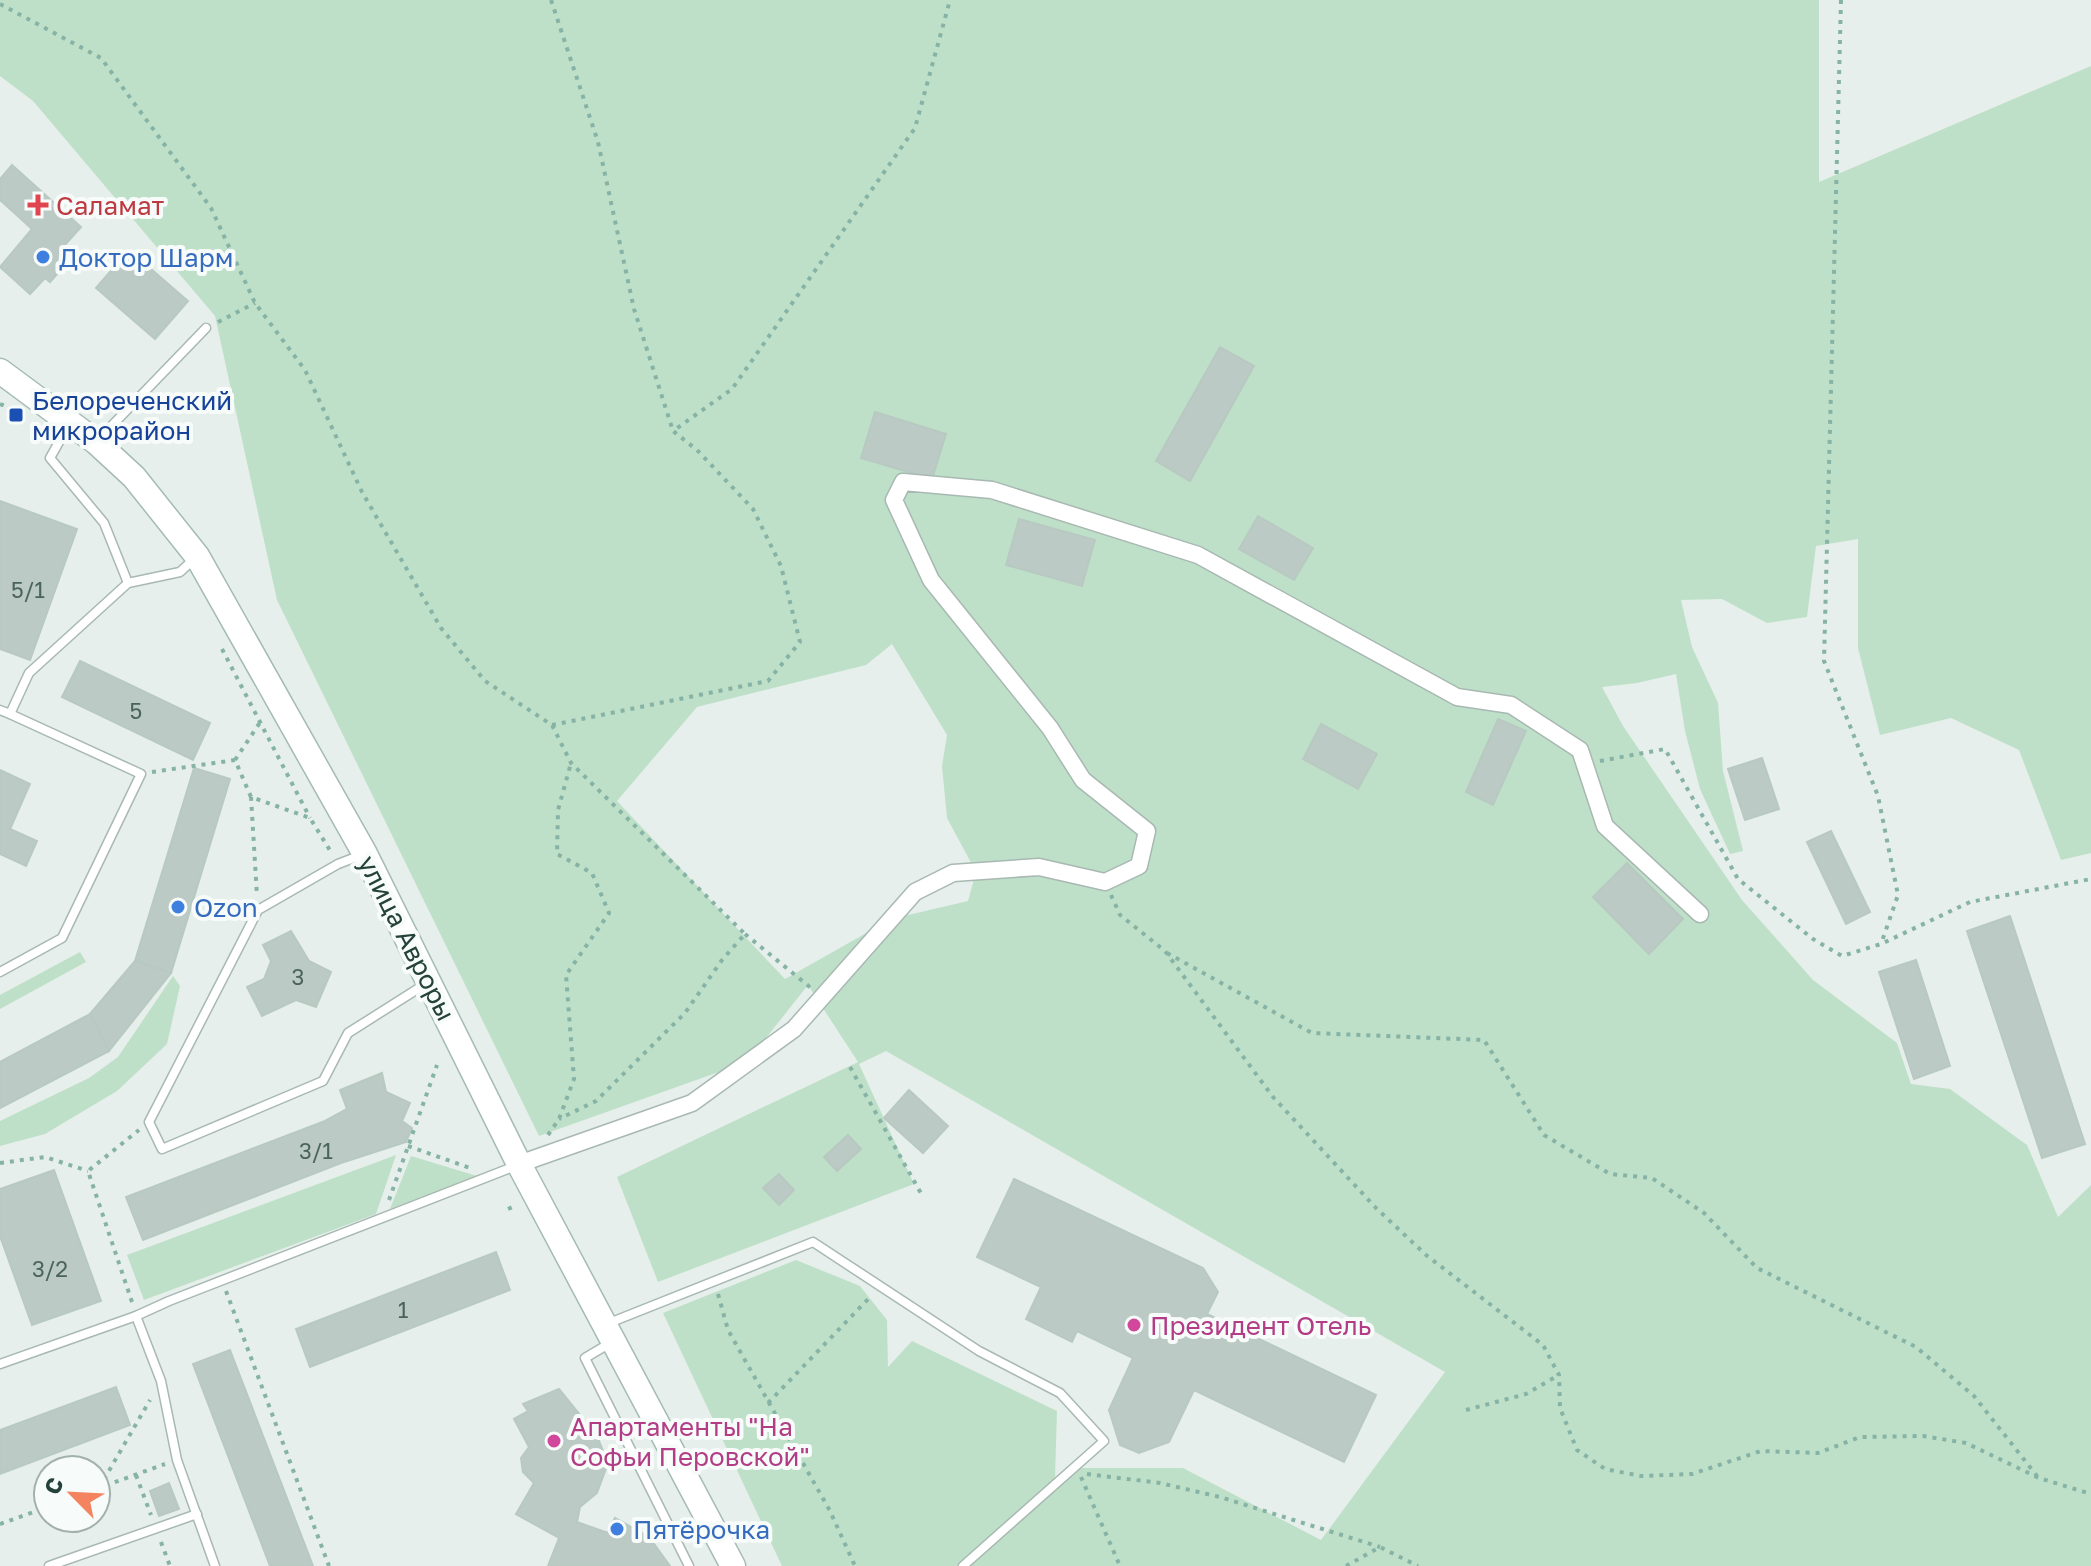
<svg xmlns="http://www.w3.org/2000/svg" width="2091" height="1566" font-family="'Golos Text',sans-serif">
<rect width="100%" height="100%" fill="#e6efeb"/>
<g fill="#bfe0c8" fill-rule="evenodd">
<path d="M0 0H1819V182L2091 66V853L2061 860 2019 750 1951 718 1880 735 1858 648V539L1816 546 1807 617 1767 623 1722 599 1681 600 1692 647 1718 703 1723 771 1743 851 1730 854 1700 789 1685 731 1676 674 1637 683 1602 687 1623 726 1742 900 1813 980 1897 1043 1911 1084 1950 1089 2027 1145 2058 1217 2091 1185V1566H970L1078 1468H1183L1321 1540 1445 1372 886 1051 859 1064 914 1184 658 1282 617 1177 858 1062 808 985 747 1062 539 1136 277 600 215 316 33 101 0 76ZM892 644 947 735 942 766 947 818 976 872 968 901 891 919 785 979 617 801 697 707 866 665Z"/>
<path d="M80 952 86 962 0 1009V995Z"/>
<path d="M173 976 180 986 167 1044 117 1091 45 1134 0 1146V1121L89 1078 118 1057Z"/>
<path d="M396 1155 376 1214 144 1300 127 1255Z"/>
<path d="M411 1156 477 1176 390 1209Z"/>
<path d="M796 1260 860 1286 887 1320 888 1367 912 1341 1057 1411 1055 1479 958 1566H782L663 1313Z"/>
</g>
<g fill="#bbcac4" stroke="#b8c9c2" stroke-width="2">
<path d="M12 165 81 227 63 247 73 256 50 282 45 278 30 294 0 267 32 229 0 200V179Z"/>
<path d="M129 250 188 301 155 339 96 288Z"/>
<path d="M1220 347 1254 366 1190 481 1156 461Z"/>
<path d="M875 412 946 434 932 479 861 458Z"/>
<path d="M0 501 77 529 30 660 0 649Z"/>
<path d="M1258 516 1313 548 1294 580 1239 549Z"/>
<path d="M1019 519 1095 540 1082 586 1006 565Z"/>
<path d="M80 661 210 723 193 760 62 697Z"/>
<path d="M1498 719 1526 731 1493 805 1466 792Z"/>
<path d="M1321 724 1377 754 1358 789 1303 759Z"/>
<path d="M1762 758 1779 809 1745 820 1728 769Z"/>
<path d="M194 768 230 779 171 973 135 961Z"/>
<path d="M0 770 30 784 10 829 37 841 26 866 0 854Z"/>
<path d="M1831 831 1870 912 1846 924 1807 842Z"/>
<path d="M1627 863 1683 919 1649 954 1593 897Z"/>
<path d="M2010 916 2085 1144 2042 1158 1967 931Z"/>
<path d="M291 931 309 961 331 972 316 1007 296 1000 262 1016 247 987 264 979 271 961 263 945Z"/>
<path d="M1916 960 1950 1066 1914 1079 1879 972Z"/>
<path d="M135 961 171 973 109 1051 90 1014Z"/>
<path d="M90 1014 109 1051 0 1108V1062Z"/>
<path d="M382 1073 386 1092 410 1103 402 1121 412 1128 406 1142 341 1163 143 1240 126 1197 325 1121 347 1109 340 1090Z"/>
<path d="M909 1090 948 1126 923 1153 884 1118Z"/>
<path d="M848 1135 861 1149 837 1171 824 1157Z"/>
<path d="M54 1170 101 1301 32 1325 0 1236V1189Z"/>
<path d="M779 1174 794 1190 779 1205 763 1188Z"/>
<path d="M1014 1179 1203 1268 1218 1292 1207 1314 1376 1395 1344 1462 1194 1390 1169 1442 1139 1453 1120 1445 1109 1410 1133 1358 1077 1331 1072 1342 1026 1319 1041 1287 977 1257Z"/>
<path d="M496 1252 510 1290 310 1367 296 1329Z"/>
<path d="M230 1350 313 1566H270L193 1364Z"/>
<path d="M116 1387 130 1425 0 1474V1430Z"/>
<path d="M559 1389 597 1436 608 1463 597 1493 580 1507 577 1522 608 1533 615 1518 649 1537 670 1566H548L559 1538 516 1514 534 1483 523 1472 521 1458 529 1447 514 1419 528 1411 523 1404Z"/>
<path d="M169 1483 179 1509 159 1516 150 1491Z"/>
</g>
<g fill="none" stroke-linecap="round" stroke-linejoin="round">
<defs>
<g id="lane">
<path d="M68 426 50 458 104 523 128 583"/>
<path d="M97 441 206 328"/>
<path d="M0 710 10 714 29 673 128 583 180 572 194 559"/>
<path d="M364 854 338 864 258 910 149 1122 162 1149 323 1081 348 1033 427 983"/>
<path d="M0 972 62 938 141 774 10 714"/>
<path d="M136 1316 161 1381 177 1460 215 1566"/>
<path d="M609 1323 813 1242 979 1351 1060 1393 1104 1441 963 1566"/>
<path d="M612 1342 585 1358 689 1566"/>
<path d="M0 1364 136 1316 169 1301 518 1165"/>
<path d="M49 1566 197 1514"/>
</g>
<path id="street" d="M519 1164 692 1103 794 1029 915 892 953 873 1039 867 1105 882 1139 866 1147 831 1083 780 1050 728 931 580 894 500 903 482 992 490 1198 555 1457 697 1511 705 1580 750 1605 826 1700 914"/>
<path id="secondary" d="M0 371 96 442 134 477 197 556 365 854 519 1164 733 1566"/>
</defs>
<use href="#lane" stroke="#a8b8b2" stroke-width="11"/>
<use href="#street" stroke="#a8b8b2" stroke-width="19"/>
<use href="#secondary" stroke="#a4bbb3" stroke-width="27"/>
<g stroke="#86b3a5" stroke-width="4" stroke-dasharray="4 6" stroke-linecap="butt">
<path d="M551 0 598 142 634 309 673 431"/>
<path d="M1841 0 1824 661 1878 796 1898 895 1881 944"/>
<path d="M0 4 101 58 211 208 255 303 305 370 362 492 441 628 485 681 552 725 571 763 745 934 722 960 685 1013 596 1101 559 1119"/>
<path d="M218 322 255 303"/>
<path d="M0 404 13 409"/>
<path d="M222 649 310 818"/>
<path d="M552 725 768 681 800 642 781 566 753 509 697 450 673 431 732 389 915 128 950 0"/>
<path d="M235 760 261 721"/>
<path d="M1600 761 1665 749 1738 879 1813 939 1842 956 1881 944 1970 902 2091 879"/>
<path d="M152 772 235 760 251 797 310 818 331 852"/>
<path d="M251 797 257 896"/>
<path d="M1111 895 1120 915 1165 951 1273 1097 1376 1208 1426 1255 1543 1345 1559 1375 1560 1408 1577 1450 1605 1469 1641 1476 1692 1474 1761 1451 1818 1453 1860 1437 1923 1436 1966 1443 2039 1478 2091 1494"/>
<path d="M745 934 811 988"/>
<path d="M1167 953 1312 1033 1484 1040 1544 1135 1610 1174 1652 1178 1704 1213 1757 1268 1916 1347 1974 1396 2037 1476"/>
<path d="M850 1067 923 1197"/>
<path d="M548 1135 559 1119 574 1079 566 975 609 913 592 873 557 854 558 810 571 763"/>
<path d="M408 1146 470 1168"/>
<path d="M0 1163 45 1157 88 1171"/>
<path d="M389 1200 437 1065"/>
<path d="M508 1209 517 1205"/>
<path d="M226 1291 329 1566"/>
<path d="M718 1294 728 1330 830 1511 855 1566"/>
<path d="M132 1302 88 1171 139 1130"/>
<path d="M768 1403 872 1295"/>
<path d="M1466 1410 1526 1394 1559 1375"/>
<path d="M1087 1474 1160 1483 1220 1497 1380 1547"/>
<path d="M136 1475 151 1515"/>
<path d="M1081 1477 1120 1566"/>
<path d="M99 1488 150 1400"/>
<path d="M96 1489 165 1464"/>
<path d="M0 1524 48 1507"/>
<path d="M161 1542 170 1566"/>
<path d="M1346 1566 1380 1547 1418 1566"/>
</g>
<use href="#lane" stroke="#fff" stroke-width="8"/>
<use href="#street" stroke="#fff" stroke-width="16"/>
<use href="#secondary" stroke="#fff" stroke-width="24"/>
</g>
<path fill="#e0444e" stroke="#f7fbf9" stroke-width="3" d="M34 193h8v8h8v8h-8v8h-8v-8h-8v-8h8z"/>
<g fill="#3f7fe0" stroke="#f7fbf9" stroke-width="3">
<circle cx="43" cy="257" r="8"/>
<circle cx="178" cy="907" r="8"/>
<circle cx="617" cy="1529" r="8"/>
</g>
<rect fill="#1a4fb4" stroke="#f7fbf9" stroke-width="3" x="8" y="407" width="16" height="16" rx="4"/>
<g fill="#d1479c" stroke="#f7fbf9" stroke-width="3">
<circle cx="1134" cy="1325" r="8"/>
<circle cx="554" cy="1441" r="8"/>
</g>
<g text-anchor="middle" dominant-baseline="central" stroke-width="8" stroke-linejoin="round" paint-order="stroke">
<g font-size="22" fill="#4a645c">
<text x="28" y="589">5/1</text>
<text x="136" y="710">5</text>
<text x="298" y="976">3</text>
<text x="316" y="1150">3/1</text>
<text x="50" y="1268">3/2</text>
<text x="403" y="1309">1</text>
</g>
<g font-size="26" fill="#be3a42" stroke="#f7fbf9" text-anchor="start">
<text x="56" y="205">Саламат</text>
</g>
<g font-size="26" fill="#366cbe" stroke="#f7fbf9" text-anchor="start">
<text x="59" y="257">Доктор Шарм</text>
<text x="194" y="907">Ozon</text>
<text x="633" y="1529">Пятёрочка</text>
</g>
<g font-size="26" fill="#164399" stroke="#f7fbf9" text-anchor="start">
<text x="32" y="400">Белореченский<tspan x="32" dy="30">микрорайон</tspan></text>
</g>
<g font-size="26" fill="#24423a" stroke="#f7fbf9">
<text transform="translate(407 938) rotate(63)">улица Авроры</text>
</g>
<g font-size="26" fill="#b23c85" stroke="#f7fbf9" text-anchor="start">
<text x="1150" y="1325">Президент Отель</text>
<text x="570" y="1426">Апартаменты "На<tspan x="570" dy="30">Софьи Перовской"</tspan></text>
</g>
</g>
<g transform="translate(72 1494) rotate(294)"><circle r="38" fill="#f7fbf9" stroke="#a3b1ad" stroke-width="2"/>
<path d="M0-6L14 30L0 20L-14 30Z" fill="#f4845f"/>
<text y="-12" font-size="22" font-weight="bold" text-anchor="middle" fill="#24423a">С</text>
</g>
</svg>
